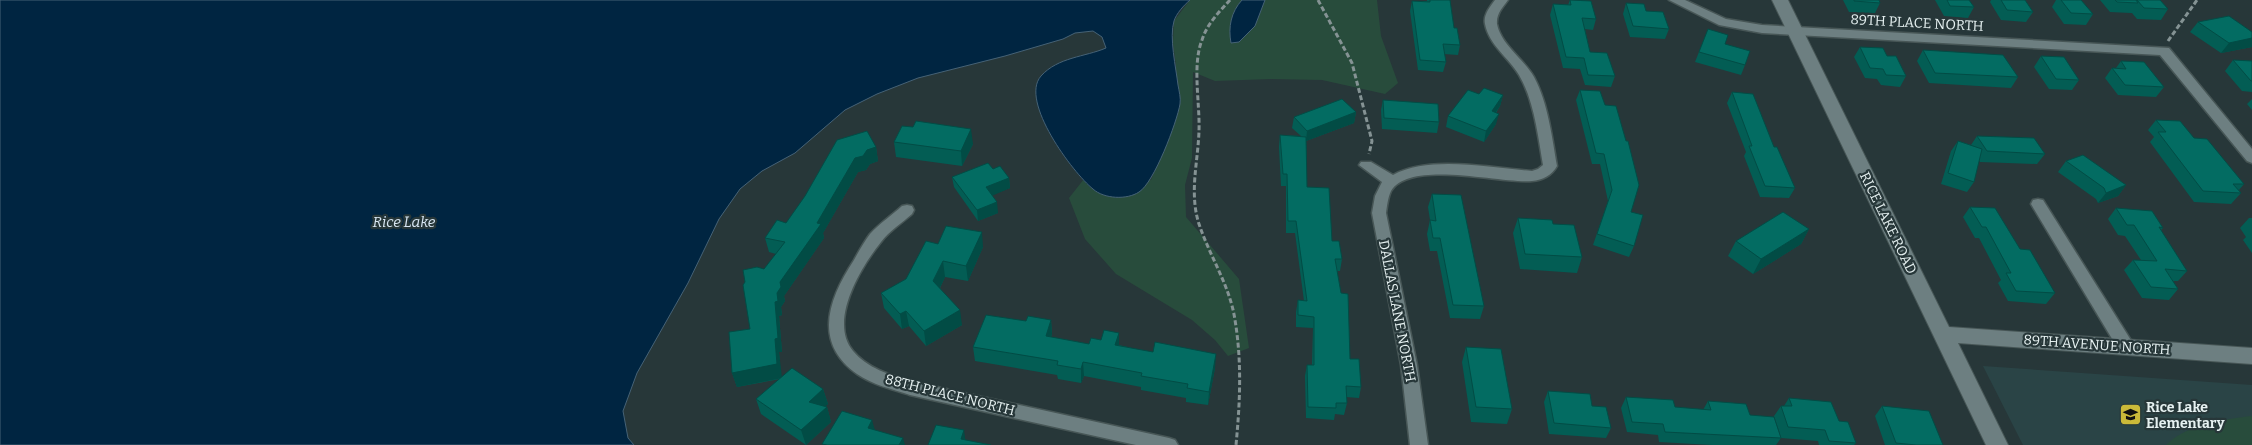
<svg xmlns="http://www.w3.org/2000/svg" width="2252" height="445" font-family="Bitter,serif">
<rect width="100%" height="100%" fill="#273739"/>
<path fill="#2a4446" d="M1983 366 2252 385V445H2023Z"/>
<g fill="#284c3c">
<path d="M1190 0H1377L1381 36 1398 83 1385 94 1322 80 1271 79 1215 81 1193 72 1192 158 1185 185 1186 217 1239 279 1249 348 1228 356 1215 340 1192 320 1116 274 1085 239 1069 198 1084 179 1094 190 1151 180 1172 129 1176 65 1173 43 1174 21Z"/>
<path d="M2252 416V445H2166C2185 425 2225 419 2252 416Z"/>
</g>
<g fill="#002541" stroke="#456276">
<path d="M0 0H1190C1184 5 1176 14 1174 21 1169 37 1176 68 1178 85 1179 91 1181 98 1180 104 1177 122 1154 183 1139 192 1127 200 1104 199 1093 189 1073 173 1019 101 1041 76 1058 57 1085 57 1106 48L1102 37 1093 31 1075 33 1063 39 1005 56 918 78 877 94 845 110 795 153 762 171 740 189 719 219 688 283 637 373 623 411 628 438 634 445H0Z"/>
<path d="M1242 0H1265L1255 26 1239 42 1231 43C1228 27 1231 12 1242 0Z"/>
</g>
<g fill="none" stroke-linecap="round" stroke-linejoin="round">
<defs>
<g id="minor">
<path d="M1495 0H1508C1503 7 1496 14 1497 24 1501 45 1524 59 1534 77 1548 103 1552 137 1557 166 1552 175 1543 180 1532 181 1502 184 1410 159 1391 191 1388 197 1387 206 1386 213L1417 365 1428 445H1410L1401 365 1372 213 1375 196 1382 182 1359 165 1361 162H1371L1393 175C1430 155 1491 168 1532 171L1538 169 1543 165C1538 136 1534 100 1519 75 1509 58 1489 45 1485 24 1483 15 1490 7 1495 0Z"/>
<path d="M1669 0H1685L1726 19 1762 25 2169 48 2252 149V163L2247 161 2160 55 1762 33 1719 25Z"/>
<path d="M2038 199 2043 200 2132 342 2134 347 2132 352 2126 353 2120 352 2031 204 2033 200Z"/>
<path d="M907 205 912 206 914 210 912 214C902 223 889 231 881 242 861 267 828 321 853 351 867 368 890 375 910 381L1169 438 1175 440 1178 445H1136L910 395C892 389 873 385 857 374 812 342 829 298 854 260 859 251 864 242 870 234 879 224 892 215 902 206Z"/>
</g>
<path id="tertiary" d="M1772 0H1788L1949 327 2252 348V364L1958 343 2008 445H1986Z"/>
</defs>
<use href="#minor" stroke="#475656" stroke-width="3"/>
<use href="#tertiary" stroke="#475656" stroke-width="2"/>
<g stroke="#859394" stroke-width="3" stroke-dasharray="5 2.5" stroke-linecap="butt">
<path d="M1230 0C1219 12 1207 24 1202 40 1192 65 1200 103 1199 131 1198 162 1189 193 1199 224 1210 257 1230 286 1235 320 1242 362 1240 403 1236 445"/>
<path d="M1318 0 1352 63 1372 141 1369 154"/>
<path d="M2168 41 2197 0"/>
</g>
<use href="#minor" fill="#6d7f81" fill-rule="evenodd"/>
<use href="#tertiary" fill="#6d7f81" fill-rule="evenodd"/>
</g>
<g fill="#035d54">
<path d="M1427 0H1450L1454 28 1460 45 1458 55 1444 54 1446 62 1443 72 1418 70 1410 11 1412 1H1427Z"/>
<path d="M1570 0 1596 19 1593 30 1585 29 1590 52 1615 76 1611 87 1585 85 1580 69 1563 68 1550 15 1553 4 1568 5Z"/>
<path d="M1843 0H1879L1880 3 1875 13 1849 12Z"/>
<path d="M1935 0H1969L1974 7 1968 18 1944 16Z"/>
<path d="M1991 0H2025L2033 12 2026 22 2001 20 1990 2Z"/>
<path d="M2056 0H2081L2093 14 2086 25 2064 24 2052 7Z"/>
<path d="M2100 0H2160L2168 9 2161 20 2137 19 2132 13H2131L2110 12Z"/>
<path d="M1626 3 1646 11 1669 29 1665 39 1630 37 1623 14Z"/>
<path d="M2198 22 2252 47 2221 53 2190 32Z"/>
<path d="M1708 29 1725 44 1745 65 1741 75 1695 62Z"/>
<path d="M1860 47 1887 56 1906 76 1900 87 1881 85 1877 79 1865 78 1854 57Z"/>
<path d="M1923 50 2018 77 2011 88 1929 83 1917 61Z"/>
<path d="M2041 56 2079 80 2072 90 2049 89 2034 67Z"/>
<path d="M2233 60 2252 61V92L2242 91 2225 71Z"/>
<path d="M2121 61 2164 87 2156 97 2118 95 2105 78 2112 68H2116Z"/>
<path d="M1580 90 1631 212 1634 246 1629 257 1593 245 1608 201 1600 164H1592L1576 100Z"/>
<path d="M1732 92 1774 147 1795 188 1789 198 1760 197 1744 156 1746 152 1727 103Z"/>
<path d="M1479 94 1503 95 1500 106 1496 113V124L1484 142 1446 127 1448 116Z"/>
<path d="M2252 99V110L2247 104Z"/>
<path d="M1383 100 1439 122 1437 133 1382 129 1381 110Z"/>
<path d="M1356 112 1354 123 1306 141 1307 187 1332 241 1342 259 1340 271H1337L1350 359 1361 387 1359 398 1346 397 1347 403 1344 415 1335 414 1334 420 1306 418 1305 376 1307 365H1312L1313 328 1296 327V312L1298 300 1304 301 1295 233H1286V186H1281L1279 147 1280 135 1301 136 1292 128 1294 117Z"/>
<path d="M2156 120 2194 138 2244 184 2239 190 2241 193 2231 204 2194 202 2150 142 2154 137 2148 130Z"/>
<path d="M1977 136 2045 154 2037 164 1980 162 1979 160 1974 182 1967 192 1941 184 1951 151 1958 141 1971 145Z"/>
<path d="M894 142 973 144 962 166 896 157Z"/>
<path d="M876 147 878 161 870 164 866 170 858 172 823 233 824 238 784 296 785 301 781 307 782 315 779 316 782 352H779L781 378 823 389 828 404 825 406 827 407 831 422 806 445 761 414 756 399 780 379 737 387 732 373 750 329 764 269 776 254 769 252 765 238 786 223Z"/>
<path d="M2066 161 2126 185 2118 196 2098 203 2096 199 2058 172Z"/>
<path d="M993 169 1009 178 1010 188 992 195 998 213 978 221 954 187 952 177Z"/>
<path d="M1432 194 1484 306 1480 319 1450 318 1437 251H1430L1427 234 1430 220 1428 207Z"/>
<path d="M1970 207 2020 249 2055 293 2046 304 2008 301 1998 283 2001 280 1979 238H1975L1963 217Z"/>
<path d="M2116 208 2163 228 2161 230 2187 271 2178 281H2173L2178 289 2169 300 2142 298 2124 270 2133 260H2141L2125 236 2118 235 2108 219Z"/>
<path d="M1518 218 1553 224 1582 257 1577 273 1520 269 1513 233Z"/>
<path d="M2249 218H2252V253L2243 240 2246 237 2240 228Z"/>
<path d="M1809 229 1801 244 1753 274 1728 256 1736 241Z"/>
<path d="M938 244 983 247 968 281 945 277 940 288 962 325 926 346 909 326 902 329 884 308 881 293 906 279Z"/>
<path d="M1051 320 1052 334 1051 337 1089 344 1119 345 1215 368 1208 405 1186 402V398L1141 390V387L1084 376 1081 383 1058 379 1057 375 975 361 973 347 1026 321Z"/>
<path d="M1466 347 1512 409 1507 424 1471 422 1462 362Z"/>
<path d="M1548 391 1592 406 1611 428 1606 438 1549 434 1544 402Z"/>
<path d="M1626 397 1675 407 1703 410 1708 401 1750 415 1781 438 1776 445H1712L1659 442 1658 435 1627 432 1621 408Z"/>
<path d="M1789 398 1839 421 1856 443 1854 445H1819L1818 441 1781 438 1774 416 1781 406H1784Z"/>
<path d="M1882 406 1943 445H1885L1875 416Z"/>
</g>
<g fill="#024c45">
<path d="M2252 38V47L2221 53 2229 43Z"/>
<path d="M1503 95 1500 106 1489 122 1492 111Z"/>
<path d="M1356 112 1354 123 1306 141 1307 131Z"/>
<path d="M1499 114 1496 124 1484 142 1486 131Z"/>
<path d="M971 129 973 144 962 166 961 151Z"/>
<path d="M876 147 878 161 870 164 866 170 858 172 823 233 824 238 784 296 785 301 781 307 782 315 779 316 782 352H779L782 378 737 387 732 373 775 339V302L780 282 817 223 855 158 867 150Z"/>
<path d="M1009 178 1010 188 987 198 986 187Z"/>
<path d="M2126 185 2118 196 2098 203 2106 193Z"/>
<path d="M997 202 998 213 978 221 977 210Z"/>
<path d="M1809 229 1801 244 1753 274 1761 259Z"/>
<path d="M982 232 983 247 968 281 966 266Z"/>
<path d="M943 261 945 277 936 296 933 281Z"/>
<path d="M960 310 962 325 926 346 924 331Z"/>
<path d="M906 311 909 326 902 329 900 314Z"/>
<path d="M1051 320 1052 334 1047 350 1046 336Z"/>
<path d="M1119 333V347L1115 345Z"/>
<path d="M1216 354 1215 368 1208 405 1209 392Z"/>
<path d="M1083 362 1084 376 1081 383V369Z"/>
<path d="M823 389 828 404 813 417 809 402Z"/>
<path d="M827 407 831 422 806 445 801 430Z"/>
<path d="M872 420 876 434 868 428Z"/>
<path d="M964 430 966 445 961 439Z"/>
<path d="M903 438 905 445H899Z"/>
</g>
<g fill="#036c62" stroke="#024c45">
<path d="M1430 0H1450L1454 28H1457L1460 45 1443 44 1446 62 1420 60 1412 1 1430 2Z"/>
<path d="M1570 0 1591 1 1596 19 1582 18 1590 52 1607 53 1615 76 1588 75 1584 58 1566 57 1553 4 1571 5Z"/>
<path d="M1854 0H1879L1880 3 1854 1Z"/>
<path d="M1947 0H1969L1974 7 1950 6Z"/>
<path d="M2001 0H2025L2033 12 2007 10Z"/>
<path d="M2061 0H2081L2093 14 2071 13Z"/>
<path d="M2115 0H2136L2138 3 2117 2Z"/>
<path d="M2137 0H2160L2168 9 2144 8Z"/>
<path d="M1626 3 1644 4 1646 11 1663 12 1669 29 1633 26Z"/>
<path d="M2229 16 2252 32V38L2229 43 2198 22Z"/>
<path d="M1708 29 1728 35 1725 44 1750 51 1745 65 1699 52Z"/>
<path d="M1860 47 1883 48 1887 56H1896L1906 76 1886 75 1883 69 1870 68Z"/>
<path d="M1923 50 2003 55 2018 77 1935 73Z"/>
<path d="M2041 56 2064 57 2079 80 2056 79Z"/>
<path d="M2233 60 2252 61V81H2251Z"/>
<path d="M2121 61 2144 62 2164 87 2125 85 2112 68 2126 69Z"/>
<path d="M1484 88 1503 95 1492 111 1499 114 1486 131 1448 116 1468 90 1479 94Z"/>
<path d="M1580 90 1600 91 1605 105 1616 106 1626 141H1628L1639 185 1631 212 1643 215 1634 246 1597 234 1612 190 1604 154 1596 153Z"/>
<path d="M1732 92 1753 94 1774 147H1777L1795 188 1765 186 1749 146H1752Z"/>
<path d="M1342 99 1356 112 1307 131 1294 117Z"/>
<path d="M1383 100 1438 104 1439 122 1384 118Z"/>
<path d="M2156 120 2180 121 2194 138 2207 139 2244 184H2233L2241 193 2203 191 2158 132H2166Z"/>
<path d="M916 121 971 129 961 151 894 142 902 126 913 127Z"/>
<path d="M867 131 876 147 867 150 863 156 855 158 817 223 821 224 780 282 781 287 777 293 778 301 775 302 778 338 775 339 777 364 732 373 729 332 750 329 743 285 745 282 743 270 757 267 764 269 785 242 765 238 777 220 786 223 805 196 837 140Z"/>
<path d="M1280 135 1306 137 1307 187 1329 188 1332 241H1339L1342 259H1335L1341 293 1348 294 1350 359H1359L1361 387 1346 386 1347 403H1336V408L1308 407 1307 365H1314V317L1298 315V300L1307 301 1296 221H1288L1287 174H1283Z"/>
<path d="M1977 136 2034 138 2045 154 1987 151Z"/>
<path d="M1958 141 1982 149 1974 182 1948 173Z"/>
<path d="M2083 155 2126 185 2106 193 2104 188 2066 161Z"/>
<path d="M988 163 993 169 1000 166 1009 178 986 187 997 202 977 210 952 177Z"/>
<path d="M1432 194 1461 195 1484 306 1453 305 1440 238H1433L1430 220 1436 221Z"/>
<path d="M1970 207 1995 208 2020 249 2030 250 2055 293 2016 291 2006 273H2011L1986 227H1982Z"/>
<path d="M2116 208 2152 211 2163 228 2159 227 2187 271 2165 269 2178 289 2151 287 2133 260 2157 261 2134 225H2127Z"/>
<path d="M1783 212 1809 229 1761 259 1736 241Z"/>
<path d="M1518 218 1552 220 1553 224 1574 225 1582 257 1525 254Z"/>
<path d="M946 226 982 232 966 266 943 261 933 281 960 310 924 331 906 311 900 314 881 293 906 279 926 241 938 244Z"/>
<path d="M986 315 1026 321 1028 316 1051 320 1046 336 1089 344 1091 338 1101 340 1104 330 1119 333 1115 345 1153 352 1155 342 1216 354 1209 392 1187 388 1188 384 1141 376 1142 373 1083 362 1081 369 1057 365 1058 361 973 347Z"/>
<path d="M1466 347 1501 349 1512 409 1476 407Z"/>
<path d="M792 368 823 389 809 402 827 407 801 430 756 399Z"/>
<path d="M1548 391 1590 394 1592 406 1606 407 1611 428 1554 423Z"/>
<path d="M1626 397 1673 400 1675 407 1711 410 1708 401 1746 404 1750 415 1774 417 1781 438 1665 432 1663 424 1632 422Z"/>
<path d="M1789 398 1831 402 1839 421 1848 422 1856 443 1829 441 1825 430 1788 427 1781 406H1792Z"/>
<path d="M1882 406 1929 411 1943 445H1916L1896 443Z"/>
<path d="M842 411 872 420 868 428 903 438 899 445H827L822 444Z"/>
<path d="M936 425 964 430 961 439 991 445H928Z"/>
</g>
<defs>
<symbol id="school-square" viewBox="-11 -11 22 22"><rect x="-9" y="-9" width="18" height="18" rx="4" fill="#cbba39" stroke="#273739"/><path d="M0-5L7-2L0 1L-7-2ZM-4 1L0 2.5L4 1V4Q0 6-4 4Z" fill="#111"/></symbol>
</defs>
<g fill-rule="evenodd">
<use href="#school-square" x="2118" y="402" width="25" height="25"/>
</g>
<g text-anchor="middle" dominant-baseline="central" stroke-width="4.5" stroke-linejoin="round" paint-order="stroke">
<g font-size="14" fill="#e6f1f1" stroke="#273739">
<text transform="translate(1917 23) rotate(3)">89TH PLACE NORTH</text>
<text transform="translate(1888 223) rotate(64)">RICE LAKE ROAD</text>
<text transform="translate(1397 311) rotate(79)">DALLAS LANE NORTH</text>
<text transform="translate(2097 345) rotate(4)">89TH AVENUE NORTH</text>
<text transform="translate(950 395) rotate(14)">88TH PLACE NORTH</text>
</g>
<g font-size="14" font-weight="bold" fill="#e6f1f1" stroke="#273739" text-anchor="start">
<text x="2146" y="407">Rice Lake<tspan x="2146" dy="16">Elementary</tspan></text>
</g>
<g font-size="15" font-style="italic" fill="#d8e7f3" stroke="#273739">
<text x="404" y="222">Rice Lake</text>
</g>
</g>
</svg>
